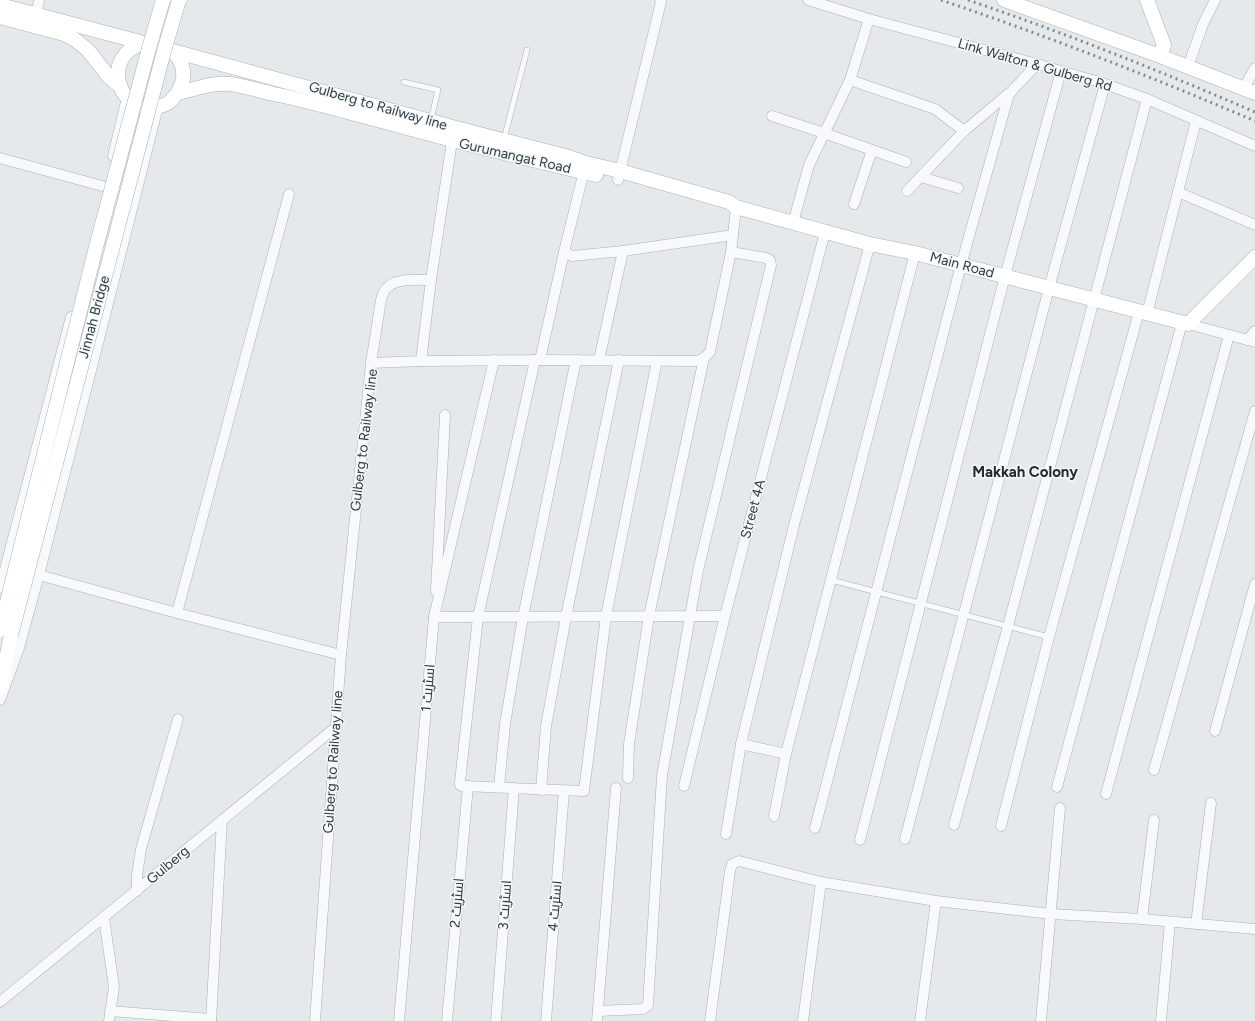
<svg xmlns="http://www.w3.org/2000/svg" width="1255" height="1021" font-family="Figtree,Cairo,sans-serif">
<rect width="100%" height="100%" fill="#e5e9eb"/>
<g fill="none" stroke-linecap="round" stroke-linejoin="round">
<defs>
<g id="lane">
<path d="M404 82 438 90 431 120"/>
<path d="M504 139 527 50"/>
<path d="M831 580 1049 637"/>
</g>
<g id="street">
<path d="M808 0 869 19 1037 64 1102 83 1147 99 1255 146"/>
<path d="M36 15 39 0"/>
<path d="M1188 67 1203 24 1215 0"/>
<path d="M850 80 935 109 964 131"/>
<path d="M1244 88 1255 68"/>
<path d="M772 116 824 133 906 162"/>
<path d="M113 156 127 98"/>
<path d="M0 158 106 187"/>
<path d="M921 177 958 188"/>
<path d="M618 180 661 2 660 0"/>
<path d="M907 191 964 131 1008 94"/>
<path d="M1178 192 1255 225"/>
<path d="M854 204 872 150"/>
<path d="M793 223 809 165 850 80 869 19"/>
<path d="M564 252 585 167"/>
<path d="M1147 314 1196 121"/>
<path d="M1188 324 1255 342"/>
<path d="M1247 340 1255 331"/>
<path d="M535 360 478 617 460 782V785L462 786 584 791 606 616 657 361"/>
<path d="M540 360 697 361 704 358 710 352 731 252 733 235"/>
<path d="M599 360 623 251"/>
<path d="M421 361 540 360 564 252 572 256 623 251 733 235 736 207"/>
<path d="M371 363 381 300C383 294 384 289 389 286 399 278 418 280 431 280"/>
<path d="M39 575 177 613 341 655"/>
<path d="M0 588 71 317"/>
<path d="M436 591 445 415"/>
<path d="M435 611 434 617 725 616"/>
<path d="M177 613 289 194"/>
<path d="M0 700 19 648 39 575 158 107"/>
<path d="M1215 731 1255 584"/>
<path d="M741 744 786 754"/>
<path d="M1154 770 1255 411"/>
<path d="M628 778 629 744 649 616 704 358"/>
<path d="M684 786 725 616 825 232"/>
<path d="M499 787 505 724 523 617 576 360"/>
<path d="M1057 787 1182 323"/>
<path d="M541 790 546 726 566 617 619 360"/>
<path d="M1106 794 1229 335"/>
<path d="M774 816 786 754 915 253"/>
<path d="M954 825 1008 626 1147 99"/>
<path d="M1001 826 1049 637 1139 312"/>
<path d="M815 828 961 265 1009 94 1037 64"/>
<path d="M726 834 741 744 794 525 870 244"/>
<path d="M905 839 1049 288 1105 84"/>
<path d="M860 840 1005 276 1061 71"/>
<path d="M137 891V875L141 849 178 719"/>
<path d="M104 918 114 987 109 1021"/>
<path d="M1142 919 1154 820"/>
<path d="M1196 924 1211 803"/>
<path d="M0 1002 336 727"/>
<path d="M110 1011 211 1019"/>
<path d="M598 1011 643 1009 648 1005 662 776 698 571 771 265 770 260 766 258 731 252"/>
<path d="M211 1021 222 820"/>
<path d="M315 1021 341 655 371 363 421 361 431 280 452 141 454 134"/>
<path d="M399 1021 434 617 494 360"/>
<path d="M447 1021 468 786"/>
<path d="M496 1021 514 788"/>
<path d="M546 1021 564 791"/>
<path d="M597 1021 616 788"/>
<path d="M710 1021 730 871 732 864 739 861 821 882 936 901 1051 914 1142 919 1255 929"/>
<path d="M803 1021 821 882"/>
<path d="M920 1021 936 901"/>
<path d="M1041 1021 1060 808"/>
<path d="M1161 1021 1170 922"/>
</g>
<g id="secondary">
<path d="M1004 0 1160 56 1255 93"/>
<path d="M1147 0 1164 45 1160 56"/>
<path d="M0 5 144 43"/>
<path d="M0 17 64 34 74 39 88 50 108 76 120 86"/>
<path d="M173 51 456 128 569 157 586 163 620 171 729 202 736 207 870 244 915 253 1188 324 1255 257"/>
<path d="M177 94C179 90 182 84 183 79 187 45 140 29 122 59 113 74 120 97 137 105 147 109 159 108 168 103 172 100 174 96 177 94 181 92 186 91 190 90 204 86 215 83 230 84 245 86 260 91 274 94 313 102 350 113 389 123 457 142 527 159 596 175"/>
<path d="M0 689 11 635"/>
</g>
</defs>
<use href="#lane" stroke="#aab1b5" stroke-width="6"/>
<use href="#street" stroke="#aab1b5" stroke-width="11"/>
<use href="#secondary" stroke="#aab1b5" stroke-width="15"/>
<use href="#lane" stroke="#f7f9fa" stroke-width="5"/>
<use href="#street" stroke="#f7f9fa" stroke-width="10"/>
<use href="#secondary" stroke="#fff" stroke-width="14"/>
<g stroke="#808c93" stroke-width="3" stroke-dasharray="2 4" stroke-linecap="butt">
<path d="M941 0C1047 36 1152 77 1255 121"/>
<path d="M968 0C1065 33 1160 71 1255 112"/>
</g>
<defs>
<g id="secondary-bridge">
<path d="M0 630 95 251 149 48 163 0"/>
<path d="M11 635 164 51 179 0"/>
</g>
</defs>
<use href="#secondary-bridge" stroke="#aab1b5" stroke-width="15" stroke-linecap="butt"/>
<use href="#secondary-bridge" stroke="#fff" stroke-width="14"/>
</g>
<g text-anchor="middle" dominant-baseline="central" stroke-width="3" stroke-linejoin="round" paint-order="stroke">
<g font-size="14" fill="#2e3b42" stroke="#f4f7f8">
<text transform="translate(1035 65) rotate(16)">Link Walton &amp; Gulberg Rd</text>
<text transform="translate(378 106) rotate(16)">Gulberg to Railway line</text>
<text transform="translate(515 156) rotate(13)">Gurumangat Road</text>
<text transform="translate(962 265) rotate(15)">Main Road</text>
<text transform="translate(94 317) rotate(-75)">Jinnah Bridge</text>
<text transform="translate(364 440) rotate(-83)">Gulberg to Railway line</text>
<text transform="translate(753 509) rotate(-75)">Street 4A</text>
<text transform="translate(428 688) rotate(-85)">اسٹریٹ 1</text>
<text transform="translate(333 762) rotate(-86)">Gulberg to Railway line</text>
<text transform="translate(168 865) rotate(-40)">Gulberg</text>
<text transform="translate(457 903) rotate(-85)">اسٹریٹ 2</text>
<text transform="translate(505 905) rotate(-86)">اسٹریٹ 3</text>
<text transform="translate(555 906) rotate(-85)">اسٹریٹ 4</text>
</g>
<g font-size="15" font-weight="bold" fill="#202b33" stroke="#f4f7f8">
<text x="1025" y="472">Makkah Colony</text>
</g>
</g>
</svg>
